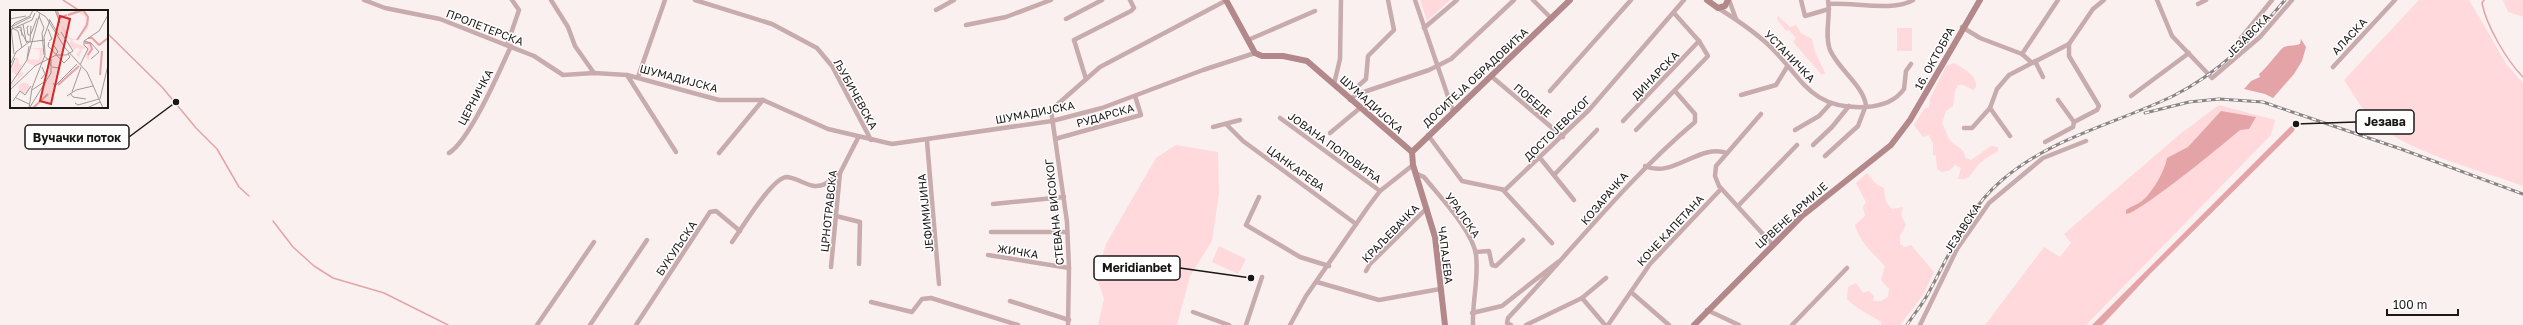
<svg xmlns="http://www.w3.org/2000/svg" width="2523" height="325" font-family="'Golos Text',sans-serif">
<rect width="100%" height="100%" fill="#faf0f0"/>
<g fill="#ffd9db">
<path d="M1420 0H1450L1427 21Z"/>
<path d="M2419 0H2469L2507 65 2523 83V186C2479 170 2423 156 2384 130 2367 118 2355 97 2344 80Z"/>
<path d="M2503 0H2523V17L2508 12Z"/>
<path d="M1778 16 1790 27 1796 25 1801 33 1812 39 1815 52 1825 73 1822 75 1793 42 1796 38 1789 30 1786 31 1777 19Z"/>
<rect x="1897" y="28" width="15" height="23"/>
<path d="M1954 63C1963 69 1977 74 1976 87L1973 90 1963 85H1958L1955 91 1953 106 1946 111 1942 123C1945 128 1946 134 1949 139 1955 147 1963 146 1966 158L1971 160 1991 146 1998 147V151C1992 155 1984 159 1979 164 1971 172 1971 181 1958 179L1961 168 1955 165 1949 171 1942 172 1937 169 1936 156 1933 155V144L1929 135 1923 137 1914 125 1924 109 1929 107 1930 99 1946 66Z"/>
<path d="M2219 105 2275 120 2271 135 2086 325H1985L2044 247 2060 257 2071 243 2064 234 2180 134Z"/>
<path d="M1176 145 1218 152 1219 193 1212 241 1190 276 1177 325H1098L1104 299 1096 275 1106 244 1156 158Z"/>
<path d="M1867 173 1876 184 1884 188 1886 202 1892 209 1903 207 1901 215 1906 225 1900 236V244L1905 247 1911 245 1934 272 1923 295 1900 325H1881V322C1870 315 1855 308 1847 299L1848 287 1856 283 1863 293 1869 291 1874 296 1873 301H1881L1888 297 1889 289 1881 280 1885 266C1873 253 1860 243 1855 225L1865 216 1863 207 1866 202 1856 183Z"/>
<path d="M1219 246 1246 259 1238 274 1212 262Z"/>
</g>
<g fill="#e4a4a7">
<path d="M2301 39 2306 47 2302 61 2294 74 2273 98 2265 94 2244 89 2251 81 2260 77 2259 74C2265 70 2281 48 2284 47 2288 45 2295 46 2300 44Z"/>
<path d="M2221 111 2256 117 2249 129 2240 130C2225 143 2137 215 2126 214V210C2131 206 2137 205 2142 201 2152 193 2165 171 2167 158L2188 147Z"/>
<path d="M2297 120 2294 131 2150 274 2108 319 2102 325H2092Z"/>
</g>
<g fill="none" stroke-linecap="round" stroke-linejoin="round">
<g stroke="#e4a4a7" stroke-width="1.5">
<path d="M63 0 80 11"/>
<path d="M2484 0 2482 3C2486 25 2507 61 2523 77"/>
<path d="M107 33 162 87 196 128 217 149 239 187 249 196"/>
<path d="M273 221 293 247 314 266 333 278 384 293 448 325"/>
</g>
<g stroke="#c8abac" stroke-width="4.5">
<path d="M364 0 385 8 440 19 534 56 563 75 594 73 627 75 719 100H763L828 129 892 144 1052 121 1102 108 1203 70 1255 53"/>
<path d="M551 0 568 27 575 46 594 73"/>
<path d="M695 0 772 24 817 48 832 66 871 140"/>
<path d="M1415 0 1453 111"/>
<path d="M1533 0 1552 19"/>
<path d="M1729 0 1736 19"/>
<path d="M1801 0 1805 16 1829 9"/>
<path d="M2157 0 2172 36 2212 78 2260 37 2292 0"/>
<path d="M1829 4C1852 2 1894 12 1913 0"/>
<path d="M2198 4 2206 0"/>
<path d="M1718 8C1734 18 1749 28 1763 40 1801 72 1805 110 1866 107 1881 106 1895 102 1904 89L1906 71 1911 64"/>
<path d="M936 10 954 0"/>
<path d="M1066 19 1102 0"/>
<path d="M966 25 1006 17 1051 0"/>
<path d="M1962 27 1980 38 2022 54 2031 62"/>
<path d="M1424 28 1457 0"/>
<path d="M2241 38 2272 0"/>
<path d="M1248 40 1315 11"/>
<path d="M507 45 519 10 512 0"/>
<path d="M2022 54 2058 0"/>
<path d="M2035 61 2043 77"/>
<path d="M2333 67 2395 0"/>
<path d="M627 75 676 152"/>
<path d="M1491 76 1563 137"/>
<path d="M638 77 665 0"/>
<path d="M1086 79 1074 40 1131 11 1134 8 1130 0"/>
<path d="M1334 84 1340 59 1341 0"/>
<path d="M1550 91 1631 0"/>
<path d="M1355 95 1357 87 1366 79 1368 56 1394 30 1388 0"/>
<path d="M1741 95 1776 85 1787 67"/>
<path d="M2131 96 2189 53"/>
<path d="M1350 100 1355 95 1429 70 1451 59 1514 0"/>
<path d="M2058 100 2074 122 2097 110 2099 106 2069 56V44"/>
<path d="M1761 114 1716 166 1715 176 1719 186 1772 244"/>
<path d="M1280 118 1380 191"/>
<path d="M1623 121 1699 41"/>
<path d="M1227 125 1243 141 1356 224"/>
<path d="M1213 127 1240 120"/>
<path d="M1964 128H1972L1990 108"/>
<path d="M1636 130 1708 56 1699 41 1674 13"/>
<path d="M1795 130 1819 116 1831 103"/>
<path d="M1330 133 1360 108"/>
<path d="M1428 135 1462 181 1505 190 1589 110 1684 0"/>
<path d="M2010 136 1990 108 1997 89 2009 75 2069 44 2093 9 2104 0"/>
<path d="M1055 139 1141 115 1135 96"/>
<path d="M927 141 939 284"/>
<path d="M2045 142 2073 127 2074 122"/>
<path d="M1813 145 1832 127 1849 106"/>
<path d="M449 153C470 140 500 70 511 46"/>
<path d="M719 153 763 100"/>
<path d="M1825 156 1858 126 1866 105C1862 84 1839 70 1830 50 1824 35 1831 16 1828 0"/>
<path d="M1540 158 1574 200"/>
<path d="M1645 166C1673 179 1699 143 1727 153"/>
<path d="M1415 173 1424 177C1439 196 1473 231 1476 255 1479 278 1472 302 1473 325"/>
<path d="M1554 175 1597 130"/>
<path d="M1503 190 1552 243"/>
<path d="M1259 197 1246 225 1300 257 1329 266"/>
<path d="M993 204 1064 197"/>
<path d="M1738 206 1797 145"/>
<path d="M836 216 860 222 859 264"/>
<path d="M991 232H1067"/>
<path d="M732 242C741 230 772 177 787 177 800 178 811 191 825 184 831 181 834 176 840 173"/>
<path d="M1476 252 1489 251 1492 265 1496 266 1523 240"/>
<path d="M988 255 1069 268"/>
<path d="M831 267 840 173 858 138"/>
<path d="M1366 271 1370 264 1427 208"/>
<path d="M1317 282 1379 300 1440 289"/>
<path d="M1631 292 1669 325"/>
<path d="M1582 298 1605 325"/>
<path d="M1010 301 1069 320"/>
<path d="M871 302 912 312 922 299 931 298 1018 325"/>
<path d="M1707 310 1739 325"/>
<path d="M1193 312 1229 325"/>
<path d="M1472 313 1502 306 1558 262"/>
<path d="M537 325 594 242"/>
<path d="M590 325 647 240"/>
<path d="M636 325 710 212 716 211 740 231"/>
<path d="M1068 325 1069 268 1067 222 1051 110 1100 67 1227 0"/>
<path d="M1246 325 1262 277"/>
<path d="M1290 325 1306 296 1368 207 1380 191 1413 165"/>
<path d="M1511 325 1507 323 1508 318C1570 253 1625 181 1695 122V114L1675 91"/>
<path d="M1526 325 1582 298 1606 278"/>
<path d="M1608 325 1650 264 1721 189"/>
<path d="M1792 325 1847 268"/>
<path d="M1920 325 1957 249 1989 203 2043 158 2086 141"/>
</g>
<g stroke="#b2888a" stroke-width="6">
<path d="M1226 0 1255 53 1262 56H1283L1307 61 1412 152"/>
<path d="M1707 0 1718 8 1725 6 1728 0"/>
<path d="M1445 325 1435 237 1413 165 1412 152 1570 0"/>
<path d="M1694 325 1802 216 1891 145 1910 120 1980 0"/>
</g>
<defs>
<g id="rail">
<path d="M2145 113 2189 102 2219 99 2263 102 2401 149 2523 194"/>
<path d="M1907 325C1914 314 1923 304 1929 292 1950 254 1966 211 2001 181 2050 138 2115 124 2173 96 2219 73 2253 38 2285 0"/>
</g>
</defs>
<use href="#rail" stroke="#8b8484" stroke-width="3"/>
<use href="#rail" stroke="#fff" stroke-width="1.5" stroke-dasharray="4.5" stroke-linecap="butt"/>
</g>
<g text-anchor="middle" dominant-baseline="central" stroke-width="3" stroke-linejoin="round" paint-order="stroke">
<g font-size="11" fill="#1b1717" stroke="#fff">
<text transform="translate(485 27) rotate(21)">ПРОЛЕТЕРСКА</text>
<text transform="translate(2248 35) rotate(-45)">ЈЕЗАВСКА</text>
<text transform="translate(2349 36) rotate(-47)">АЛАСКА</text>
<text transform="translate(1790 56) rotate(46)">УСТАНИЧКА</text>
<text transform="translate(1934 58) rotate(-61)">16. ОКТОБРА</text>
<text transform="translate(1655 75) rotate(-46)">ДИНАРСКА</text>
<text transform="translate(1475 77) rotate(-43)">ДОСИТЕЈА ОБРАДОВИЋА</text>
<text transform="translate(679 78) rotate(15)">ШУМАДИЈСКА</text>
<text transform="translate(856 94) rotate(61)">ЉУБИЧЕВСКА</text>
<text transform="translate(475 97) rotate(-62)">ЦЕРНИЧКА</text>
<text transform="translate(1533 100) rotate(40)">ПОБЕДЕ</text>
<text transform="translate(1372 104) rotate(42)">ШУМАДИЈСКА</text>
<text transform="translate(1035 112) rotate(-11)">ШУМАДИЈСКА</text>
<text transform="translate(1105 115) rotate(-16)">РУДАРСКА</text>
<text transform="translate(1557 128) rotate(-44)">ДОСТОЈЕВСКОГ</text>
<text transform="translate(1335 147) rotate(36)">ЈОВАНА ПОПОВИЋА</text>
<text transform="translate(1296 168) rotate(36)">ЦАНКАРЕВА</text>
<text transform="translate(1604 198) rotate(-49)">КОЗАРАЧКА</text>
<text transform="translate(828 211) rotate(-84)">ЦРНОТРАВСКА</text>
<text transform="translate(1054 212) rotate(-96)">СТЕВАНА ВИСОКОГ</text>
<text transform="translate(925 213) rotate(-96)">ЈЕФИМИЈИНА</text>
<text transform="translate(1463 215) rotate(55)">УРАЛСКА</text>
<text transform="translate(1791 215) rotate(-42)">ЦРВЕНЕ АРМИЈЕ</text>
<text transform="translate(1962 228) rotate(-57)">ЈЕЗАВСКА</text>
<text transform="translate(1670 230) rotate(-47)">КОЧЕ КАПЕТАНА</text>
<text transform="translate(1390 233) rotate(-46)">КРАЉЕВАЧКА</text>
<text transform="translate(676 248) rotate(-56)">БУКУЉСКА</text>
<text transform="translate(1018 251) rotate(9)">ЖИЧКА</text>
<text transform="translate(1446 255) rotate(83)">ЧАПАЈЕВА</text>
</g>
</g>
<g transform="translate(10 10)">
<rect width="98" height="98" fill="#faf0f0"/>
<path d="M72 0 77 4 79 11 78 18 68 30 76 12 75 6 69 3 57 7 60 2ZM52 15 60 28 68 30H62L64 33 77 37 78 35 75 32 81 34 83 40 79 44V51L75 47 78 38 72 39 69 47 66 44 70 40 68 37 64 40 59 34 61 31 54 24ZM20 38H33L32 52 25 56 16 52 17 49 29 50 30 40ZM5 47 8 48 9 54H12L10 62 14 63 2 77 0 75 7 70 8 66 2 62 0 64 6 50ZM8.5 78a5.5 5.5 0 1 1 11 0a5.5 5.5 0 1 1-11 0Z" fill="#ffd9db"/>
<path fill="none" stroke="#e4a4a7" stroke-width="2" d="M47 0 49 8 57 5M73 0 78 7 77 15M58 5 73 0M78 28H82L89 35 98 28M67 30 77 15M75 33H80L82 39 78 45M90 65 92 41M48 75 69 56M23 98 38 84"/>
<path fill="none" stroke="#a19999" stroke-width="1" d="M25 0 36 7 55 38 77 62 93 98M45 0 50 13M29 6 34 18M0 9 16 6M39 9 49 25M13 14 16 31 19 32M19 16 17 17 18 25H21M0 18 5 13 20 6 23 0M1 18 4 44M2 18 8 21 12 38M6 18 11 17 12 26M2 19 22 10 25 3M10 19 17 33M38 19 42 29 39 31M0 24 3 16 21 7M21 24 27 8M74 31 81 33 89 42 81 49M20 32 21 16M39 32 38 36 54 53M43 34 48 42 46 44M34 45 32 23 34 18M35 45 34 27 40 10M46 45H56L63 41 51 22M34 46 39 50 41 56M17 49 19 36M1 53 6 42 19 32 35 30M54 53 60 47 58 44M70 55 78 39 74 35V31L89 21 98 5M42 57 50 58 48 62M0 60 5 48M31 69 35 64 32 57M43 73 45 76 67 54M0 75 17 50 30 3M0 80 25 56 46 45M22 80 34 72M62 82 71 57M60 83 63 87 76 89M57 86 66 80 83 76M6 88 19 94M90 89 98 55M3 91 10 81 15 85 21 76M65 93 68 95 89 89M20 97 41 63V49M19 98 22 78 35 45M77 98 90 92"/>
<path fill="#d62828" fill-opacity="0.15" stroke="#d62828" stroke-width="2" d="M50 6 60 9 41 94 30 91Z"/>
<rect width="98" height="98" fill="none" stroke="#1b1717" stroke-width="2"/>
</g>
<path fill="none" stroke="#1b1717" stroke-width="1.5" d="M2296 124L2356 122M176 102L129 137M1251 278L1180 268"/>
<g fill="#1b1717" stroke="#fff" stroke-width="1.5">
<circle cx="2296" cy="124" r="4"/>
<circle cx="176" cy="102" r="4"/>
<circle cx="1251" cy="278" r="4"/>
</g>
<g fill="#fff" stroke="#1b1717" stroke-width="1.5">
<rect x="2356" y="110" width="58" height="24" rx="4"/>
<rect x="25" y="125" width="104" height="24" rx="4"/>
<rect x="1094" y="256" width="86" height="24" rx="4"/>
</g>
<g font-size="12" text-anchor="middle" font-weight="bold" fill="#1b1717">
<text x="2385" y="126">Језава</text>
<text x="77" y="142">Вучачки поток</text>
<text x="1137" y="272">Meridianbet</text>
</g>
<path d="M2387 309v6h71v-6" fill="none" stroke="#1b1717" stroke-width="2"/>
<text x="2393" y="309" font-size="12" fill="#1b1717" stroke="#ffffff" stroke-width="3" paint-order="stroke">100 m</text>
</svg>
